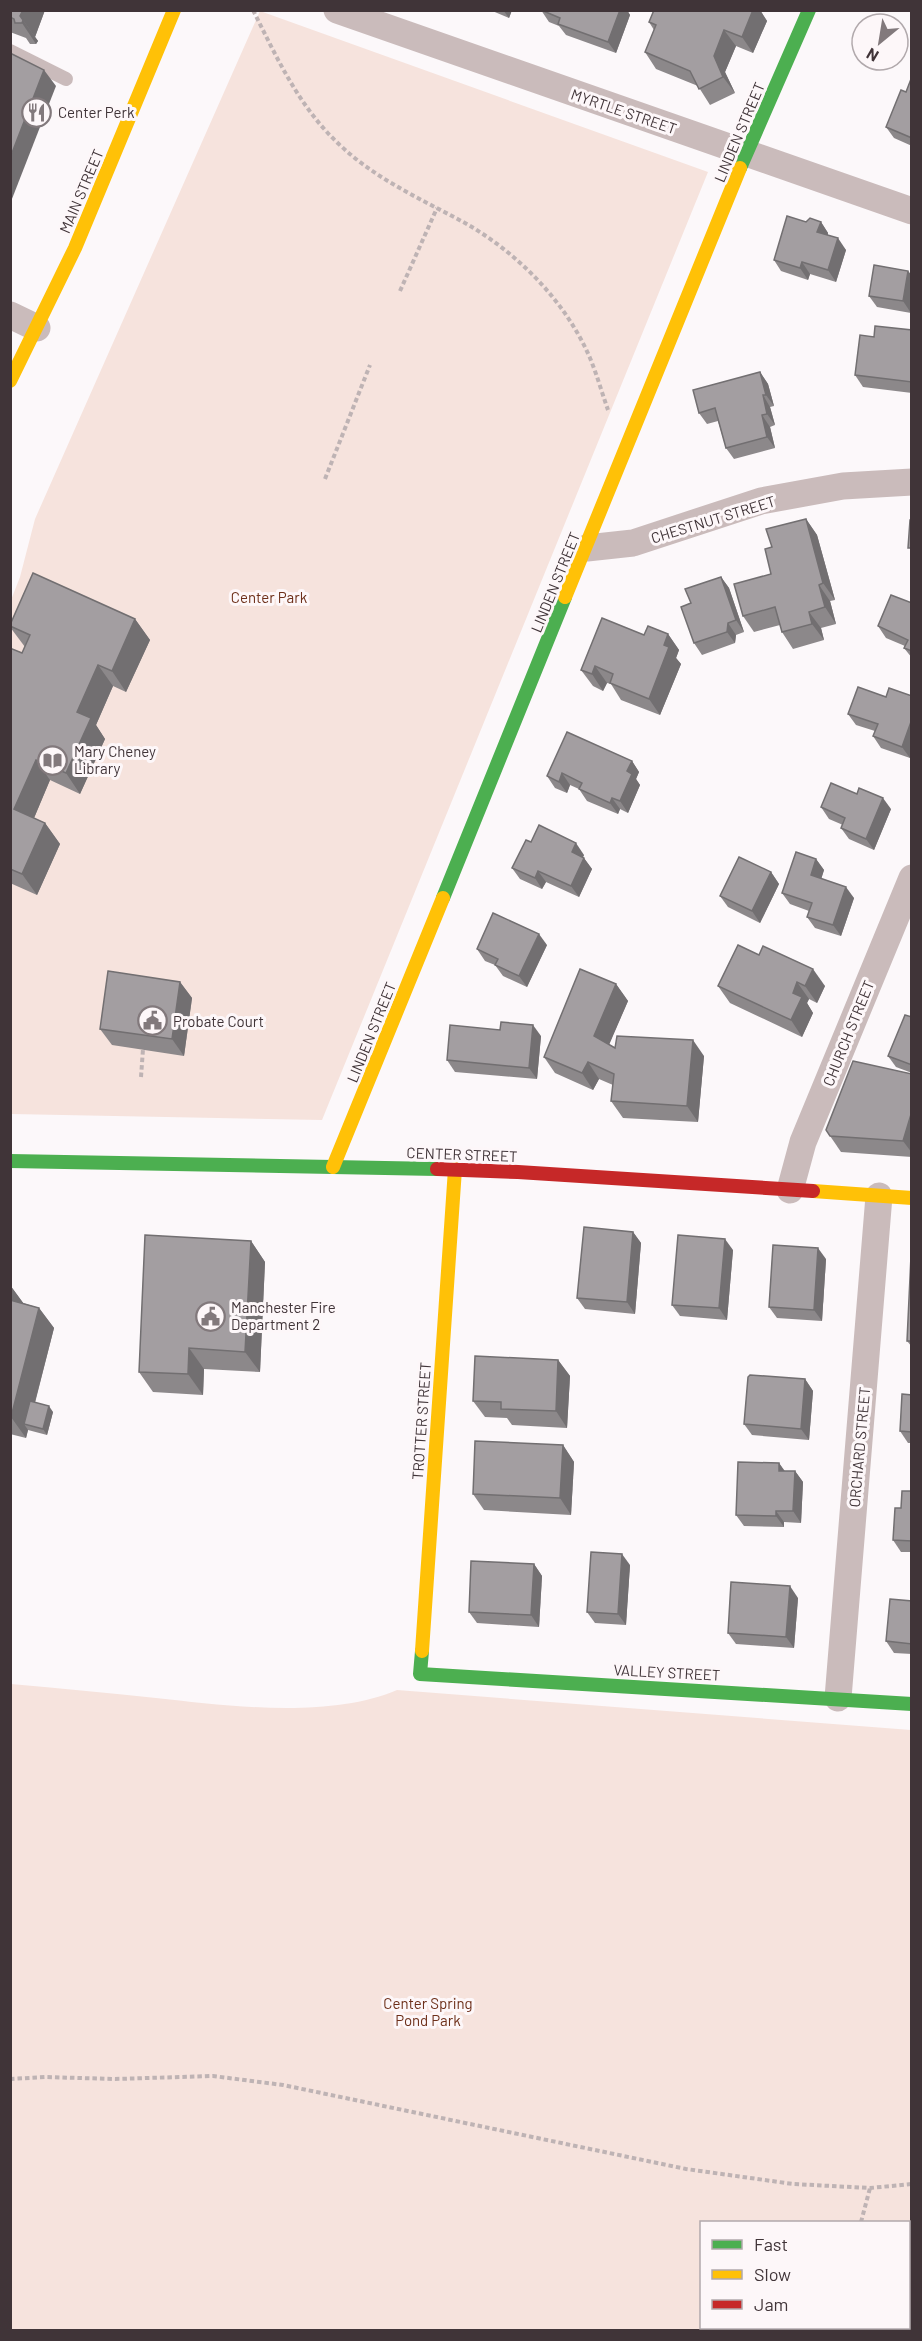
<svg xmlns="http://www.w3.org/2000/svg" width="922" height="2341" font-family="Barlow,sans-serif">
<rect width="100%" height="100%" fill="#fcf8fa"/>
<g fill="#f6e3dd" fill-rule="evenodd">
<path d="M260 11 708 172 322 1120 11 1114V600L20 577 35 519Z"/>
<path d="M11 1684C59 1688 108 1693 156 1698 229 1706 329 1719 397 1690L911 1730V2330H11ZM702 2222H908V2328H702Z"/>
</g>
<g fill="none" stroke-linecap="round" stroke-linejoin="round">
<g stroke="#beb3b4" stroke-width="4" stroke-dasharray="4.5 3" stroke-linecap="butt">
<path d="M253 10C278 60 300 109 342 147 379 181 423 200 465 223 518 253 566 302 590 358 597 375 602 393 608 410"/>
<path d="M400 291 437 208"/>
<path d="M325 479 370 365"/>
<path d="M141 1077 143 1049"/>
<path d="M10 2079 45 2077 115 2079 213 2076 283 2085 686 2169 793 2184 870 2188 912 2184"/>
<path d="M861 2222 870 2188"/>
<path d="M908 2322 912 2323"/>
</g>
<path stroke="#cabbbb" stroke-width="14" d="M10 51 66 79"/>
<g stroke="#cabbbb" stroke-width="27">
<path d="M337 10 912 211"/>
<path d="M10 315 37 328"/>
<path d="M587 548 633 543 761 501 843 486 912 482"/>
<path d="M790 1190 803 1142 912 878"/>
<path d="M838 1698 879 1196"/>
</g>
<g stroke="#4caf50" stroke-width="14">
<path d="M740 168 809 10"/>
<path d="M443 898 565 597"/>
<path d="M10 1161 437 1169"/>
<path d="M422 1651 420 1674 912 1704"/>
</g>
<g stroke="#ffc107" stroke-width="14">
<path d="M10 381 75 248 174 10"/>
<path d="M565 597 740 168"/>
<path d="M333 1167 443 898"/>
<path d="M813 1191 912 1198"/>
<path d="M422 1651 455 1169"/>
</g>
<path stroke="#c62828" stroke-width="14" d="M437 1169 518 1172 813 1191"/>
</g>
<g fill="#8c888a">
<path d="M10 10H45L35 37 38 41 36 44H30L26 38 10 32Z"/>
<path d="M490 10H512L509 18Z"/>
<path d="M541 10H627L630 15 616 53 566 35 559 26 549 22Z"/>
<path d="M654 10H760L767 21 753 53 736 46 725 72 735 93 710 105 698 86 656 69 645 52 654 30 649 22Z"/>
<path d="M911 79 912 146 894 138 886 127 906 92Z"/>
<path d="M806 222H821L828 233V235L846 250 836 282 810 274 808 280 781 271 774 260Z"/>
<path d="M908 271 912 276 911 313 877 307 869 296Z"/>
<path d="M912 330V393L863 387 855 375 874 337Z"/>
<path d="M760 372 768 384 774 406 770 407 775 425 770 427 775 448 734 459 726 448 718 421 707 424 699 413Z"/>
<path d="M806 519 817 535 835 600 830 601 836 624 821 628 824 640 793 649 782 632 780 625 754 632 743 616 771 574 772 547Z"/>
<path d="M721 577 729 588 744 632 736 635 735 643 702 655 694 643 691 603Z"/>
<path d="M912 603V658L904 648 905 646 886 638 878 626Z"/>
<path d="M135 619 150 640 126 692 113 686 96 725 105 739 80 794 50 780 34 818 45 823 60 844 37 895 10 883V648L22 653 25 647 10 627V625Z"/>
<path d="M668 634 679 650 676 658 681 664 660 715 621 700 611 684 607 683 603 691 593 686 581 670 644 635Z"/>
<path d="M912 696V753L910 758 881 748 873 736 875 731 856 725 848 714 886 697Z"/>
<path d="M632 761 639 772 636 779 640 785 628 813 620 809 618 814 587 801 579 789 570 785 567 793 555 788 547 776Z"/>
<path d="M821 807 891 809 874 850 849 839 841 828 843 825 829 819Z"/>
<path d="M531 842 584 855 583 857 592 869 579 897 546 882 542 889 520 879 512 868Z"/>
<path d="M816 859 824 870 821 879 854 898 841 936 815 928 807 917 809 911 790 904 782 893Z"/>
<path d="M771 872 779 884 760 923 728 907 720 896Z"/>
<path d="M547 945 527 987 503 976 495 965 485 961 477 949Z"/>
<path d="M738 945 825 986 817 1003 809 999 807 1003 813 1013 802 1037 730 1003 718 986Z"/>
<path d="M180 982 192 998 184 1056 112 1045 100 1029Z"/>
<path d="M616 984 628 1001 609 1044 615 1048 704 1056 698 1122 623 1118 611 1101 613 1085 599 1079 593 1090 555 1073 544 1057Z"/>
<path d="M912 1017V1073L896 1067 888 1056Z"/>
<path d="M541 1036 537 1079 455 1072 447 1060Z"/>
<path d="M912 1074V1157L841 1152 826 1130Z"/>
<path d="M633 1232 641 1243 635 1314 585 1309 577 1298Z"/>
<path d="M251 1241 265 1262 260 1372 204 1369 203 1395 153 1392 139 1372Z"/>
<path d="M733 1250 727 1320 680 1316 672 1305Z"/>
<path d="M912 1256V1347L907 1341Z"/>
<path d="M826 1259 822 1321 777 1318 769 1307Z"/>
<path d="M10 1285 23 1303 39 1308 54 1328 35 1403 53 1412 47 1435 28 1430 26 1438 10 1434Z"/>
<path d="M558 1360 570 1376 567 1428 512 1425 507 1418 485 1417 473 1401Z"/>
<path d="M805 1379 813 1391 809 1440 752 1435 744 1424Z"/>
<path d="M912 1395V1443H908L900 1431Z"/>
<path d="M563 1445 574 1462 571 1515 484 1510 473 1494Z"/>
<path d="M779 1463 784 1471H795L803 1482 801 1523 784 1522V1527L744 1526 736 1515Z"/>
<path d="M912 1491V1552H901L893 1540 901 1508Z"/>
<path d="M534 1564 542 1576 539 1627 477 1623 469 1612Z"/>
<path d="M630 1565 626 1625 595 1623 587 1612Z"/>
<path d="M798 1598 794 1648 736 1644 728 1633Z"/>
<path d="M912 1601V1654L894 1653 886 1641Z"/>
</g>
<g fill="#726f71">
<path d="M23 10H45L35 37 20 16Z"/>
<path d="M503 10H512L509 18Z"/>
<path d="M620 10H627L630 15 616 53 608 42Z"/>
<path d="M753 10H760L767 21 753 53 742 37Z"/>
<path d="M23 20 38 41 36 44 22 23Z"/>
<path d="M724 30 736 46 725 72 735 93 723 77 714 56Z"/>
<path d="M44 70 56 86 10 204V158Z"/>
<path d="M821 222 828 233 825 244 817 232Z"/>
<path d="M838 238 846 250 836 282 828 270Z"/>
<path d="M802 262 810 274 808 280 800 268Z"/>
<path d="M908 271 912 276 911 313 903 301Z"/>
<path d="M760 372 768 384 774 406 766 395Z"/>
<path d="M763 395 770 407 775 425 767 414Z"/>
<path d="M762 415 770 427 775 448 767 437Z"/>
<path d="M806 519 817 535 835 600 823 583Z"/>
<path d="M721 577 729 588 744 632 736 620Z"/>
<path d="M819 585 830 601 836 624 825 607Z"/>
<path d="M809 612 821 628 824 640 812 624Z"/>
<path d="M135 619 150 640 126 692 112 671Z"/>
<path d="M728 623 736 635 735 643 727 632Z"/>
<path d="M668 634 679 650 676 658 681 664 660 715 649 699 664 645Z"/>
<path d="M98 665 113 686 96 725 105 739 80 794 66 773 77 712Z"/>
<path d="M595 666 607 683 603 691 592 674Z"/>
<path d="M912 719V753L910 758 902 747Z"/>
<path d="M36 760 50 780 29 830 14 809Z"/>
<path d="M632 761 639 772 636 779 640 785 628 813 620 801 627 771Z"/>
<path d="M562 773 570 785 567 793 559 782Z"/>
<path d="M612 798 620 809 618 814 610 803Z"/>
<path d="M883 798 891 809 874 850 866 839Z"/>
<path d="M45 823 60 844 37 895 22 874Z"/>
<path d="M576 843 584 855 580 863 572 852Z"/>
<path d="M584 858 592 869 579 897 571 886Z"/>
<path d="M816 859 824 870 819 886 811 875Z"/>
<path d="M538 871 546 882 542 889 535 878Z"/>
<path d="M771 872 779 884 760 923 752 911Z"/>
<path d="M846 887 854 898 841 936 833 925Z"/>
<path d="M539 934 547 945 527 987 519 976Z"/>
<path d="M813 969 825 986 817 1003 805 986Z"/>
<path d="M180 982 192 998 184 1056 172 1039Z"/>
<path d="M797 982 809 999 807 1003 813 1013 802 1037 791 1020 793 993Z"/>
<path d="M616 984 628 1001 606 1052 594 1036Z"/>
<path d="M533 1025 541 1036 537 1079 529 1068Z"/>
<path d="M693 1040 704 1056 698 1122 687 1106Z"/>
<path d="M588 1062 599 1079 593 1090 582 1073Z"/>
<path d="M912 1111V1153L903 1141Z"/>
<path d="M633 1232 641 1243 635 1314 627 1302Z"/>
<path d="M725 1239 733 1250 727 1320 719 1308Z"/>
<path d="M251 1241 265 1262 260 1372 245 1352Z"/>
<path d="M818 1248 826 1259 822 1321 814 1310Z"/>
<path d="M10 1285 24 1304 10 1306Z"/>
<path d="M39 1308 54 1328 29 1425 24 1424 28 1430 26 1438 11 1417Z"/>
<path d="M189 1348 204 1369 203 1395 188 1374Z"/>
<path d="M558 1360 570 1376 567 1428 556 1411Z"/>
<path d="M805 1379 813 1391 809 1440 801 1429Z"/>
<path d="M49 1406 53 1412 47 1435 43 1429Z"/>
<path d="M563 1445 574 1462 571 1515 560 1498Z"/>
<path d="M779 1463 787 1474 779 1471Z"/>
<path d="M795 1471 803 1482 801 1523 793 1511Z"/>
<path d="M776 1511 784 1522V1527L776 1516Z"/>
<path d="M622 1554 630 1565 626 1625 618 1614Z"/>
<path d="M534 1564 542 1576 539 1627 531 1615Z"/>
<path d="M790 1586 798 1598 794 1648 786 1637Z"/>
</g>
<g fill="#a39ea1" stroke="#726f71" stroke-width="1.5">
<path d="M10 10H23L20 16 23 20 22 23H15L14 19 10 17Z"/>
<path d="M541 10H620L608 42 558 24 560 18Z"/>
<path d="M654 10H753L742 37 724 30 714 56 723 77 699 89 690 71 645 52 656 25 649 22Z"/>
<path d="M10 53 44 70 10 158Z"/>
<path d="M911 79H912V138L886 127 901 90 906 92Z"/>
<path d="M787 216 806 222 810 218 821 222 817 232 838 238 828 270 802 262 800 268 774 260Z"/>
<path d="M874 265 908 271 903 301 869 296Z"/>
<path d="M875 326 912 330V382L855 375 860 335 874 337Z"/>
<path d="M760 372 766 395H763L767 414 762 415 767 437 726 448 715 408 699 413 693 390Z"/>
<path d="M806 519 823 583 819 585 825 607 809 612 812 624 782 632 775 607 743 616 734 584 771 574 765 549 772 547 766 529Z"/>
<path d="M910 520H912V548H908Z"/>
<path d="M33 573 135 619 112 671 98 665 77 712 91 718 66 773 36 760 14 809 45 823 22 874 10 869V648L22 653 30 635 10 626V625Z"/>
<path d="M721 577 736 620 728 623 727 632 694 643 681 607 691 603 685 589Z"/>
<path d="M891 595 912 603V651L904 648 908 640 878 626Z"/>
<path d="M602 618 644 635 648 626 668 634 664 645 669 647 649 699 610 683 613 674 595 666 592 674 581 670Z"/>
<path d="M858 687 886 697 889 688 912 696V719L902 747 873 736 878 724 848 714Z"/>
<path d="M567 732 632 761 627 771 632 774 620 801 612 798 610 803 579 789 582 783 562 773 559 782 547 776Z"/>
<path d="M831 783 857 794 859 788 883 798 866 839 841 828 845 818 821 807Z"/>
<path d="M539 825 576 843 572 852 584 858 571 886 538 871 535 878 512 868 526 840 531 842Z"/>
<path d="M796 852 816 859 811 875 846 887 833 925 807 917 812 903 782 893Z"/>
<path d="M739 857 771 872 752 911 720 896Z"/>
<path d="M493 913 539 934 519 976 495 965 498 959 477 949Z"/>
<path d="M738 945 759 955 763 946 813 969 805 986 797 982 793 993 802 997 791 1020 718 986Z"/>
<path d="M580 969 616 984 594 1036 615 1048 617 1036 693 1040 687 1106 611 1101 614 1074 588 1062 582 1073 544 1057Z"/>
<path d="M108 971 180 982 172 1039 100 1029Z"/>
<path d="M905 1015 912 1017V1065L888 1056Z"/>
<path d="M501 1022 533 1025 529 1068 447 1060 450 1025 500 1030Z"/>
<path d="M853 1061 912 1074V1111L903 1141 830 1136 826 1130Z"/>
<path d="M584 1227 633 1232 627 1302 577 1298Z"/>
<path d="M145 1235 251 1241 245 1352 189 1348 188 1374 139 1372Z"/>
<path d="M678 1235 725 1239 719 1308 672 1305Z"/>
<path d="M773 1245 818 1248 814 1310 769 1307Z"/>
<path d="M911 1256H912V1341H907Z"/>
<path d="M10 1300 39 1308 11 1417H10Z"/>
<path d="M475 1356 558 1360 556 1411 501 1409V1402L473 1401Z"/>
<path d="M750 1375 805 1379 801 1429 744 1424 748 1377Z"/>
<path d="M902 1394 912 1395V1432L900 1431Z"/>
<path d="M30 1401 49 1406 43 1429 24 1424Z"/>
<path d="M475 1441 563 1445 560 1498 473 1494Z"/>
<path d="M738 1462 779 1463V1471H795L793 1511H776V1516L736 1515Z"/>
<path d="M902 1491H912V1541L893 1540 895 1508H901Z"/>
<path d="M591 1552 622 1554 618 1614 587 1612Z"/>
<path d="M471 1561 534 1564 531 1615 469 1612Z"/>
<path d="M731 1582 790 1586 786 1637 728 1633Z"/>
<path d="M890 1599 912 1601V1644L886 1641Z"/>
</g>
<defs>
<symbol id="restaurant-ring" viewBox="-11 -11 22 22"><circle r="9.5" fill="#fdf7f9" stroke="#82797c" stroke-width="1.5"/><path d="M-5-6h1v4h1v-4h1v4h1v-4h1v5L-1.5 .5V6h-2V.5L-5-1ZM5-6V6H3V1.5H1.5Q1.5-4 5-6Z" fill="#82797c"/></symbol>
<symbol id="library-ring" viewBox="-11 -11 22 22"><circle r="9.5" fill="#fdf7f9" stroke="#82797c" stroke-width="1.5"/><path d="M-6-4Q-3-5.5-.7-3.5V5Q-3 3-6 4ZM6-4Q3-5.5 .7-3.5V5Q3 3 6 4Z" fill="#82797c"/></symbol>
<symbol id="civic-ring" viewBox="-11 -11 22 22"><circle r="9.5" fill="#fdf7f9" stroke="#82797c" stroke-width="1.5"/><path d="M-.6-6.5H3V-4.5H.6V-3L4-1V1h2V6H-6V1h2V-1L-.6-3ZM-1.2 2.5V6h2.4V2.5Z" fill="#82797c"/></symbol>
</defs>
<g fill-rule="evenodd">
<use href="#restaurant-ring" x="20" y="96" width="33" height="33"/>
<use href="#library-ring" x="36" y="744" width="33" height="33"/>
<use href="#civic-ring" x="136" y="1004" width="33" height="33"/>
<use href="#civic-ring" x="194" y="1300" width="33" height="33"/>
</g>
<g text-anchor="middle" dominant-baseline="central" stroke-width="6" stroke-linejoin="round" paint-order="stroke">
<g font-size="15" fill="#403438" stroke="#fdf7f9">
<text transform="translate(624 111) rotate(19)">MYRTLE STREET</text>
<text transform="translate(739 132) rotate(-67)">LINDEN STREET</text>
<text transform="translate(81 191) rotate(-67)">MAIN STREET</text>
<text transform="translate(713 519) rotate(-17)">CHESTNUT STREET</text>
<text transform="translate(555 582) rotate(-68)">LINDEN STREET</text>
<text transform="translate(371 1032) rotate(-68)">LINDEN STREET</text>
<text transform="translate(848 1033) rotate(-68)">CHURCH STREET</text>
<text transform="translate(462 1154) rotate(2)">CENTER STREET</text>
<text transform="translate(421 1421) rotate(-86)">TROTTER STREET</text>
<text transform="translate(859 1447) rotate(-85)">ORCHARD STREET</text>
<text transform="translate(667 1672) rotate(3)">VALLEY STREET</text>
</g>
<g font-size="15" fill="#403438" stroke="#fdf7f9" text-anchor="start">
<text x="58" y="112">Center Perk</text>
<text x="74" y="751">Mary Cheney<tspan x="74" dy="17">Library</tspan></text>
<text x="173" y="1021">Probate Court</text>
<text x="231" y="1307">Manchester Fire<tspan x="231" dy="17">Department 2</tspan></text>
</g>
<g font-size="15" fill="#6d2f19" stroke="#fdf7f9">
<text x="269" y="597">Center Park</text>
<text x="428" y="2003">Center Spring<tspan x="428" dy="17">Pond Park</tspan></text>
</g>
</g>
<rect width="922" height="2341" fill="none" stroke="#403438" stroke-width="24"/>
<rect x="700" y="2221" width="210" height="108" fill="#fdf7f9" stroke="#b1a9ac" stroke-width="1.5"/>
<rect x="712" y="2240" width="30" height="9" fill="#4caf50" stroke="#b1a9ac" stroke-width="1.5"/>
<text x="754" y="2251" font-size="18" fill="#403438">Fast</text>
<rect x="712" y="2270" width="30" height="9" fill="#ffc107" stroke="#b1a9ac" stroke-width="1.5"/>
<text x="754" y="2281" font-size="18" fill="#403438">Slow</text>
<rect x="712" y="2300" width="30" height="9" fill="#c62828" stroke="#b1a9ac" stroke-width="1.5"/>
<text x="754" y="2311" font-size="18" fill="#403438">Jam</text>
<g transform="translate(880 42) rotate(210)"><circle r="28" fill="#fdf7f9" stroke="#b1a9ac" stroke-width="1.5"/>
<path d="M0-4.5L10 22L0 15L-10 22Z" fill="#82797c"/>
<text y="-9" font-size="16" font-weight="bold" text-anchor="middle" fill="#403438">N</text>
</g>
</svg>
